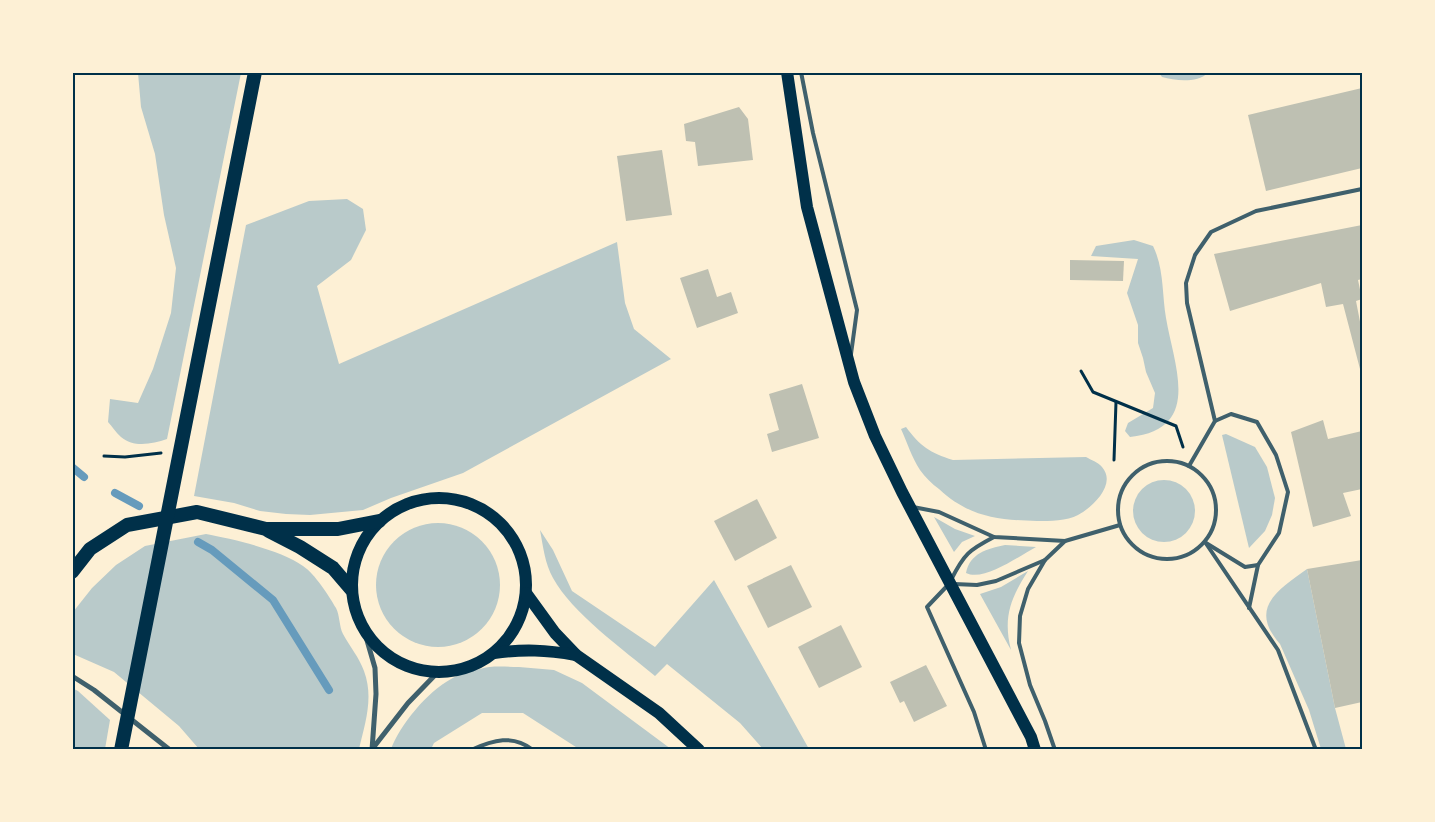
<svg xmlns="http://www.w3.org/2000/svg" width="1435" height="822" font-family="Ubuntu,sans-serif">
<rect width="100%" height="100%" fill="#fdf0d5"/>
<g fill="#b9caca">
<path d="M138 73H241L167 439C152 444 134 448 121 437 116 433 112 426 108 422L110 399 138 403 153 369 171 313 176 268 164 215 155 154 141 107Z"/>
<path d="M1159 73H1208C1197 83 1176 81 1162 77Z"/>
<path d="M347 199 363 209 366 230 351 260 317 286 339 364 617 242 625 303 634 329 671 359 463 473 391 498 363 510 310 515 286 514 260 511 234 503 194 496 246 225 309 201Z"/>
<path d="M1134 240 1153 246C1164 268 1162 294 1166 318 1174 366 1203 429 1130 437L1125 431 1128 423 1153 408 1155 393 1146 372 1143 358 1138 343V325L1127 293 1138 259 1091 256 1096 246Z"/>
<path d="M906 427C920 446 930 453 953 460L1086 457C1091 460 1098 462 1102 467 1117 484 1093 507 1078 515 1067 521 1050 521 1037 521 998 520 969 517 939 489 932 484 925 477 920 470 912 458 907 442 901 429Z"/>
<path d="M1226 434 1255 447 1267 467 1275 498 1272 515 1265 531 1249 548 1222 435Z"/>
<circle cx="1164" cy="511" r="31"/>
<path d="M934 517 955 529 975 536 962 542 954 552Z"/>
<circle cx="438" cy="585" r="62"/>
<path d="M540 530 553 550 572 591 655 647 714 580 809 749H763L740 723 667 664 655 676C624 650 572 613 553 578 545 564 543 546 540 530Z"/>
<path d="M206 534C233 539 281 550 303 566 315 574 329 596 336 608 340 616 339 626 343 634 350 647 359 657 364 671 374 698 365 723 359 749H199L179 726 114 672 73 654V612L92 588 116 565 145 546Z"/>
<path d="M1005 545 1036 547C1019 556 984 582 966 573 970 553 987 549 1005 545Z"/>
<path d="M1307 569 1335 708 1346 749H1321L1309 710 1280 644C1248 608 1278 590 1307 569Z"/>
<path d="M1028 571C1010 599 1003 618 1011 650L980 594 1001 587Z"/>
<path d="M519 667 554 670 582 683 671 749H579L523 713H482L434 743 431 749H391C400 725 427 692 451 679 459 674 471 671 480 669 492 665 507 667 519 667Z"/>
<path d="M72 688 78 691 110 720 105 749H73Z"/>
</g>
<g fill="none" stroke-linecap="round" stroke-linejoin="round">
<g stroke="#669bbc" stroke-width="8">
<path d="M72 467 84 477"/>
<path d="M115 493 139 506"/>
<path d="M198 542 212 550 273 600 329 690"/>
</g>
</g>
<g fill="#bec0b2">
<path d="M1362 88V168L1266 191 1248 115Z"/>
<path d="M739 107 748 119 753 160 698 166 695 142 686 141 684 124Z"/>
<path d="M662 150 672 215 626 221 617 156Z"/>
<path d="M1362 225V279L1358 280 1362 299 1356 301 1362 332V368L1360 369 1343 304 1326 307 1321 283 1230 311 1214 254Z"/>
<path d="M1070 260 1124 261 1123 281 1070 280Z"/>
<path d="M708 269 717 297 731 292 738 313 697 328 680 278Z"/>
<path d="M802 384 819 438 772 452 767 434 779 430 769 394Z"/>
<path d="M1323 420 1328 439 1362 431V489L1343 493 1351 516 1313 527 1291 432Z"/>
<path d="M757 499 777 538 735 561 714 521Z"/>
<path d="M1362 560V702L1335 708 1307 569Z"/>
<path d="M791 565 812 607 768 628 747 586Z"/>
<path d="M841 625 862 667 819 688 798 647Z"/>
<path d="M926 665 947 706 914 722 904 701 900 703 890 682Z"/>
</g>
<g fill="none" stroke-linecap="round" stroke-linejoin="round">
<g stroke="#003049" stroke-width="3">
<path d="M1081 371 1093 392 1176 426 1183 447"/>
<path d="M104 456 125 457 161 453"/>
<path d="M1114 460 1116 402"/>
</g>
<g stroke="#3f606c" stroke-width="4">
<path d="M801 72 813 133 857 310 851 354"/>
<path d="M1215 421 1187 303 1186 283 1195 255 1211 232 1256 211 1362 189"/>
<circle cx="1167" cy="510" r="49"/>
<path d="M1189 466 1215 421 1231 414 1257 422 1276 455 1288 492 1279 533 1258 565 1249 608"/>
<path d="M913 507 939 512 994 537 1065 541 1120 525"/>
<path d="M1205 542 1278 650 1316 750"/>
<path d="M1206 543 1245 567 1258 565"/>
<path d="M951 580C964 554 969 550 994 537"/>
<path d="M954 584 977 585 996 581 1045 560"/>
<path d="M947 586 927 607 974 712 986 750"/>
<path d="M471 750C493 740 513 734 533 750"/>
<path d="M1055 750 1045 721 1030 685 1019 643 1020 616 1028 589 1045 560 1065 541"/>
</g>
<g stroke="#3f606c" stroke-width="5">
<path d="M364 630 375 668 376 694 372 750"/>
<path d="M72 676 94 690 170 750"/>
<path d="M373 748 408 703 438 672"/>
</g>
<g stroke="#003049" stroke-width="12">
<path d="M787 72 807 207 854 382 875 436 902 492 1031 737 1035 750"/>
<circle cx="439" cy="585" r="87"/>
<path d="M526 593 555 633 576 655 659 713 699 750"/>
<path d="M494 653C524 649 546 650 576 655"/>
</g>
<g stroke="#003049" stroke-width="14">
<path d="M269 531 300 547 333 568 351 589"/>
<path d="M72 572 90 549 127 525 197 512 266 529H338L379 521"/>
<path d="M121 750 255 72"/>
</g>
</g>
<rect width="1435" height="822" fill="none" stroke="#fdf0d5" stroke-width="148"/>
<rect x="74" y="74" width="1287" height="674" fill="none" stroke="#003049" stroke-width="2"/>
</svg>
